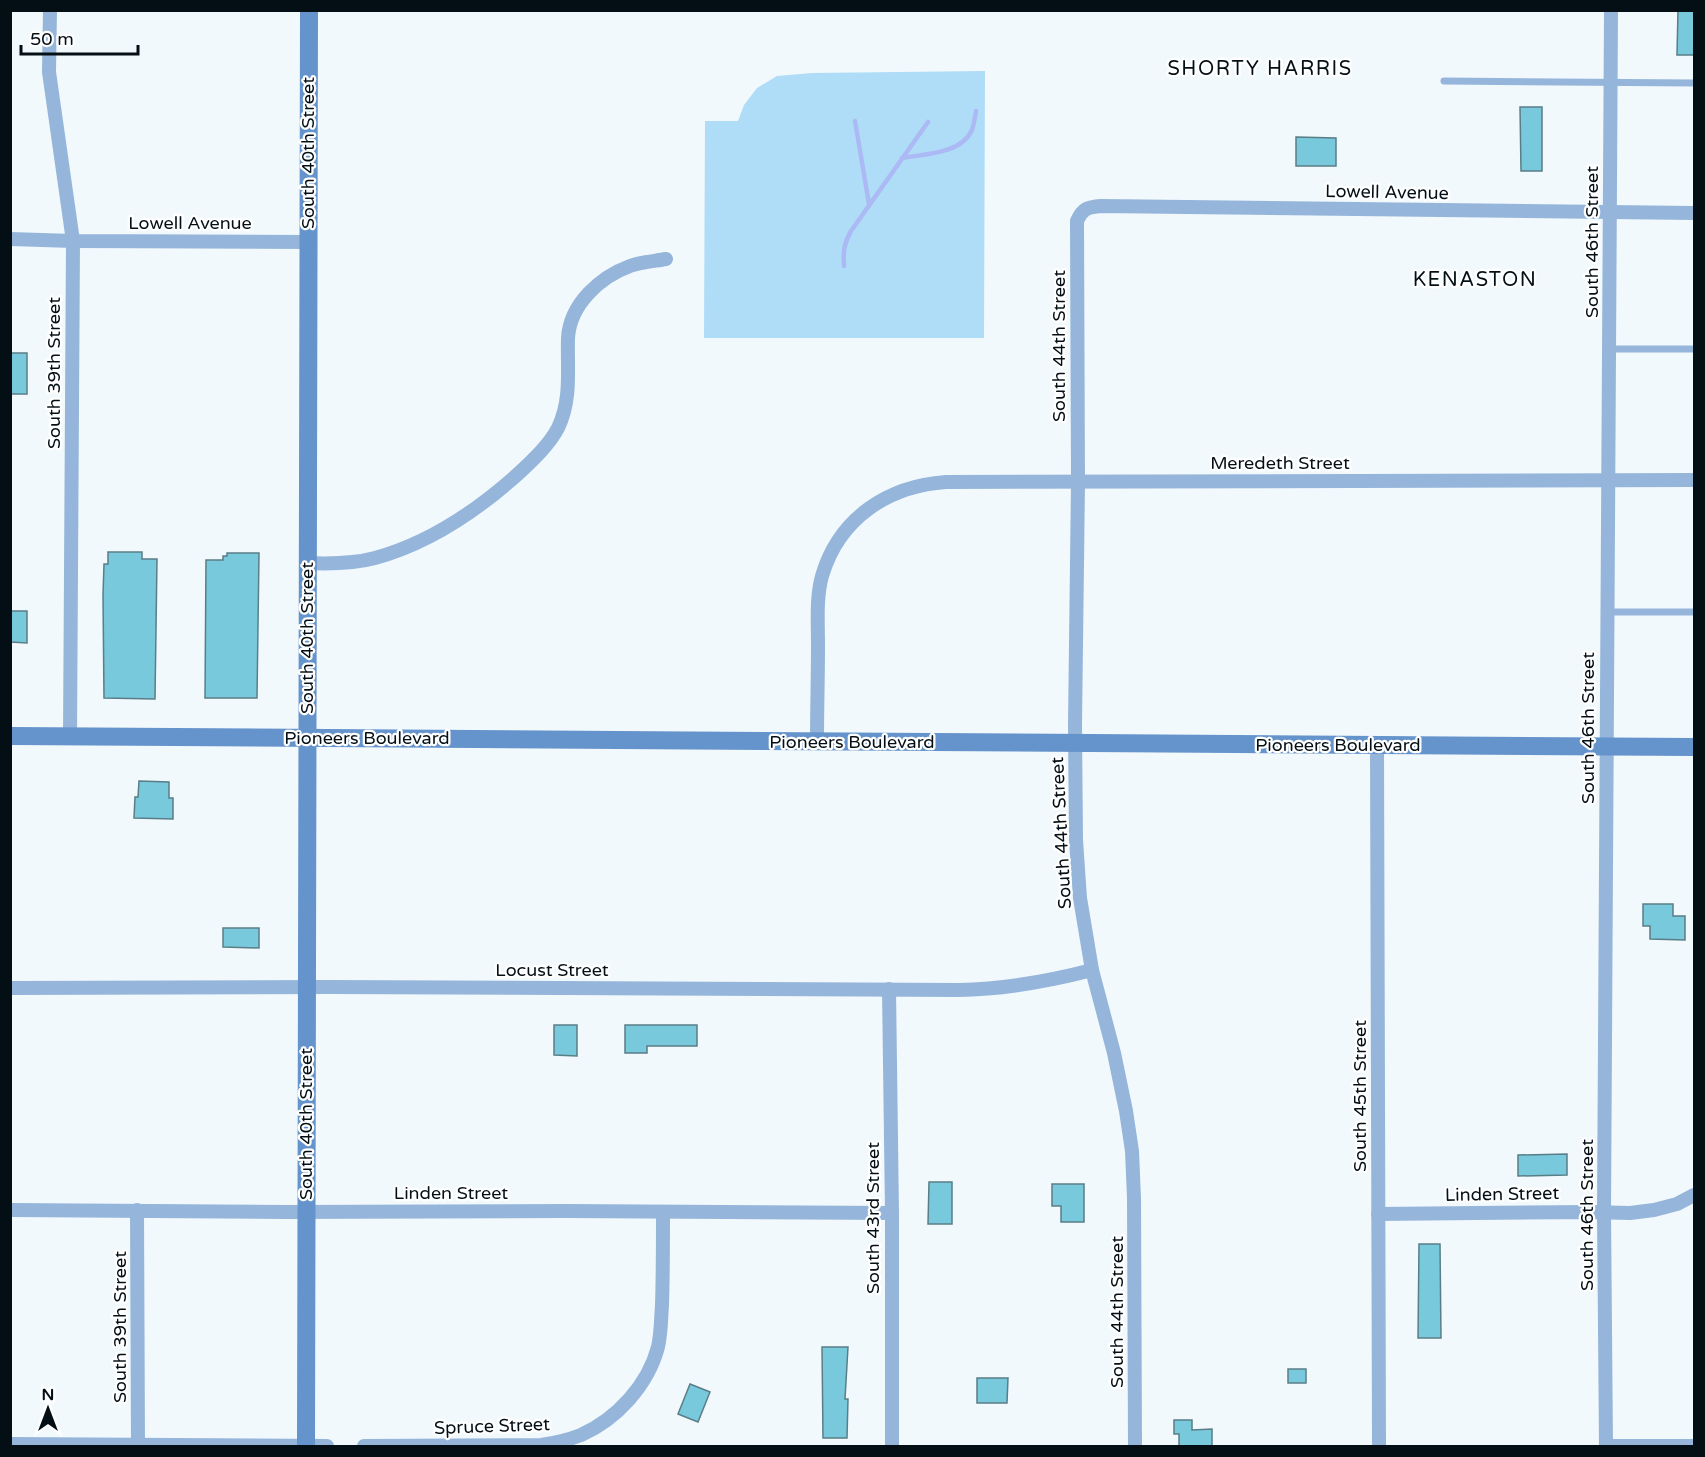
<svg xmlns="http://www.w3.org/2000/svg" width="1705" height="1457" font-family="'Varela Round',sans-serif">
<rect width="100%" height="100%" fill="#f2f9fd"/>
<path fill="#afdcf7" d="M985 71 984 338H704L705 121H738L744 105 757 88 777 76 812 73Z"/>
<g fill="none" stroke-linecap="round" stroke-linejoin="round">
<g stroke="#abbaf4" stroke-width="4.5">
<path d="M855 121 869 204"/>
<path d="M902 158C925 154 961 154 972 130 974 124 975 117 976 111"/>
<path d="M844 266C843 252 844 243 851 231L928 122"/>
</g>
</g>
<g fill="#78c9dc" stroke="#597e87" stroke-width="1.5">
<path d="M1678 10H1695V55H1677Z"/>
<path d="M1520 107H1542V171H1521Z"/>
<path d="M1296 137 1336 138V166H1296Z"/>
<rect x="10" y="353" width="17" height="41"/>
<path d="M108 552H142V559H157L155 699 104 698 103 595 104 564H108Z"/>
<path d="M227 553H259L257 698H205L206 560H223V556H227Z"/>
<path d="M10 611H27V643L10 642Z"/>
<path d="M139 781 169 782V798H173V819L134 818 135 797H138Z"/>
<path d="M1643 904H1673V916H1685V940L1650 939V926H1643Z"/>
<path d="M223 928H259V948L223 947Z"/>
<path d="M554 1025H577V1056L554 1055Z"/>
<path d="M625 1025H697V1046H647V1053H625Z"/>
<path d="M1567 1154V1175L1518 1176V1155Z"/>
<path d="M929 1182H952V1224H928Z"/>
<path d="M1052 1184H1084V1222H1061V1206H1052Z"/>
<path d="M1419 1244H1440L1441 1338H1418Z"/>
<path d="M822 1347H848L845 1399H848L847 1438H823Z"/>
<rect x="1288" y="1369" width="18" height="14"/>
<path d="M977 1378H1008L1007 1403H977Z"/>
<path d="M690 1384 710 1392 698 1422 678 1414Z"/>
<path d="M1174 1420H1192V1430L1212 1429V1446H1179V1434H1174Z"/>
</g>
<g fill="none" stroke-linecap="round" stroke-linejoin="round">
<g stroke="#96b5db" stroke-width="7">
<path d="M1444 81 1694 83"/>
<path d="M1609 349H1694"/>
<path d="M1607 612H1694"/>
</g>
<g stroke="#96b5db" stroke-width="14">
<path d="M50 10 49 72 73 241 70 737"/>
<path d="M10 239 73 241 308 242"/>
<path d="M307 563C330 564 353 564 375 558 430 543 478 510 519 473 533 460 549 445 558 428 572 399 567 369 568 338 570 304 600 277 630 266 641 262 655 261 666 259"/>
<path d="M817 742C817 710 818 677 818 645 818 622 816 598 822 576 839 518 888 486 946 482L1694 480"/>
<path d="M1377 745 1379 1446"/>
<path d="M10 988 330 987 959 990C1006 989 1046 982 1092 970"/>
<path d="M889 989 892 1213V1446"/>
<path d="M10 1210 286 1212 565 1211 892 1213"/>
<path d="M137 1210 138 1444"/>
<path d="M1378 1214 1589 1212 1630 1213 1654 1210 1677 1204 1694 1195"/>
<path d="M10 1444 327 1446"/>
<path d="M364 1446 541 1445C555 1443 568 1440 581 1435 617 1419 648 1385 658 1347 661 1334 661 1319 662 1305 663 1275 663 1244 663 1213"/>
<path d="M1135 1446 1134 1198 1132 1151 1126 1111 1114 1053 1092 970 1080 898 1076 840 1075 725 1078 482 1077 221C1083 208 1088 207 1101 206L1694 213"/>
<path d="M1606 1446 1604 1212 1611 10"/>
<path d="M1606 1446H1694"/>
</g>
<g stroke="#6593cb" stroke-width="18">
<path d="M10 736 1694 747"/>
<path d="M306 1446 309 10"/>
</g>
</g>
<g text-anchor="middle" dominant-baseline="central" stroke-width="4.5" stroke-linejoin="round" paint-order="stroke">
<g font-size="18" fill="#040f15" stroke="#fff">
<text transform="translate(308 153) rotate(-90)">South 40th Street</text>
<text transform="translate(1387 192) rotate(1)">Lowell Avenue</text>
<text x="190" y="223">Lowell Avenue</text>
<text transform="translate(1592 242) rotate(-90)">South 46th Street</text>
<text transform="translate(1059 346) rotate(-90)">South 44th Street</text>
<text transform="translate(54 373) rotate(-90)">South 39th Street</text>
<text x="1280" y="463">Meredeth Street</text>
<text transform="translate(307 638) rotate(-90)">South 40th Street</text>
<text transform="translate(1588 728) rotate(-90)">South 46th Street</text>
<text x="367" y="738">Pioneers Boulevard</text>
<text x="852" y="742">Pioneers Boulevard</text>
<text x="1338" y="745">Pioneers Boulevard</text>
<text transform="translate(1061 833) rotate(-93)">South 44th Street</text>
<text x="552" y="970">Locust Street</text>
<text transform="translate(1360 1096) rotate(-90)">South 45th Street</text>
<text transform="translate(306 1124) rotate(-90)">South 40th Street</text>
<text x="451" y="1193">Linden Street</text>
<text transform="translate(1502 1194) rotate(-1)">Linden Street</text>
<text transform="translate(1587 1215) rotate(-90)">South 46th Street</text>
<text transform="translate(873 1218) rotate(-90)">South 43rd Street</text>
<text transform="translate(1117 1312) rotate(-90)">South 44th Street</text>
<text transform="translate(120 1327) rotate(-90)">South 39th Street</text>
<text transform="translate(492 1426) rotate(-2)">Spruce Street</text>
</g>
<g font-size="20" letter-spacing="1.5" fill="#040f15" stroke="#fff">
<text x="1260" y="69">SHORTY HARRIS</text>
<text x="1475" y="280">KENASTON</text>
</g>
</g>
<rect width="1705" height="1457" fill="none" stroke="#040f15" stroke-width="24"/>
<g transform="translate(48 1409)" stroke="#ffffff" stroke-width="4.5" paint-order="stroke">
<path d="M0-4.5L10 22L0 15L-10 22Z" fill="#040f15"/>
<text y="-9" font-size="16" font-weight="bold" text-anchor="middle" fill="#040f15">N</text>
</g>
<path d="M21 45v9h117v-9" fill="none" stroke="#040f15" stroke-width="3"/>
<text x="30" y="45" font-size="18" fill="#040f15" stroke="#ffffff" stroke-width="4.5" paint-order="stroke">50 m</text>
</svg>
